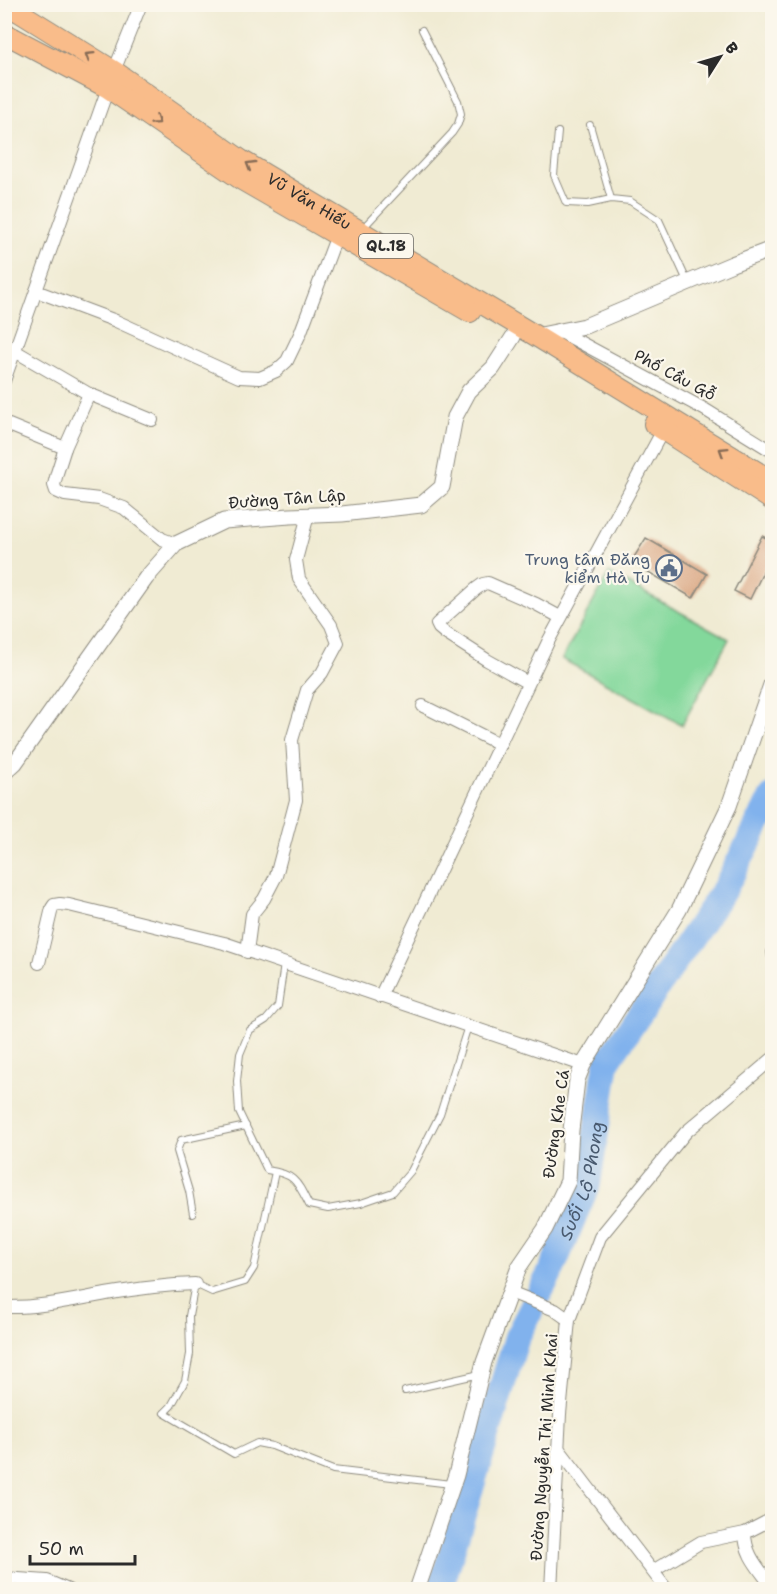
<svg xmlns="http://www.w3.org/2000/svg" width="777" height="1594" font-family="'Shantell Sans',sans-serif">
<rect width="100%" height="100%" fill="#fbf7ec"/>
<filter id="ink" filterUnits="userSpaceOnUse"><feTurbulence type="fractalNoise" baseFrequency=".0167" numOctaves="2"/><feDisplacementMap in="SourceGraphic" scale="12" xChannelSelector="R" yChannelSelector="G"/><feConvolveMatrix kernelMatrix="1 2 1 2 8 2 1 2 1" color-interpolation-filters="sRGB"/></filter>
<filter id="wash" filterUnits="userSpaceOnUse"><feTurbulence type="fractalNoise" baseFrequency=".008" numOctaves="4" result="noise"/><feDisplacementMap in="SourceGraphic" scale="24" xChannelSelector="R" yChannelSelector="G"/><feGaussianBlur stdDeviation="1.35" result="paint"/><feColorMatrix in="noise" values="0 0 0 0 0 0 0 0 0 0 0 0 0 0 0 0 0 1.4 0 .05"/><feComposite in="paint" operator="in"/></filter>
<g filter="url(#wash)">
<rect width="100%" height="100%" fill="#f0ebd3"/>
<path fill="#83d89b" stroke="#578263" stroke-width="1.5" d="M609 573 729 639 682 725 562 659Z"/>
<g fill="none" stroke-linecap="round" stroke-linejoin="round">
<path stroke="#81b2ed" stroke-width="26" id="s1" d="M440 1590 517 1337 552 1269 588 1183 607 1062 725 888 772 797"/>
</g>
<g id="blocks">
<g fill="#dcaa87">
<path d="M762 536 772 541V554L750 599 734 591Z"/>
<path d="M646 538 707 574 693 598 631 562Z"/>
</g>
</g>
</g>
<g filter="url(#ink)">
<use href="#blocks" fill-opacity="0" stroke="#8e8b7f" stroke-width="1.5"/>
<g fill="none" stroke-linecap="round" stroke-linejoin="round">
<defs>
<g id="service">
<path d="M590 125 611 199"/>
<path d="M558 132 554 175 566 203 588 204 611 199 630 201 659 220 688 283"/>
<path d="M362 229 452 133 458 124 461 114 458 101 422 30"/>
<path d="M772 948 770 952 772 965"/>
<path d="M284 964 278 1006 266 1020 250 1030 240 1054 237 1081 239 1112 267 1170C295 1174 297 1181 309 1205L328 1209 361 1203 393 1192 411 1171 440 1114 468 1026"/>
<path d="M275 1172 254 1268 245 1282 212 1292 195 1284 189 1316 190 1354 185 1381 171 1406 164 1413 234 1454 257 1443 272 1446 333 1470 451 1484"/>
<path d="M193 1214 189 1191 177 1151 181 1140 246 1126"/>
<path d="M405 1391 480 1374"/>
</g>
<g id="minor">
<path d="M114 71 141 4"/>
<path d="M36 291 116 321 239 377 260 378 276 371 287 361 300 334 337 235"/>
<path d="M559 331 704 409 772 451"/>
<path d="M4 347 15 351 89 394 152 420"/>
<path d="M4 381 108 88"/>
<path d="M89 394 65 448 57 473 54 485 56 491 65 495 99 499 124 508 162 539 176 544"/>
<path d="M4 423 65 448"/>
<path d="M528 683 487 660 445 633 439 628 437 624 476 589 483 584 488 583 536 604 560 617"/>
<path d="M423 706 499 744"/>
<path d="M247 952 252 914 264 899 276 876 296 800 292 740 307 690 322 673 338 643 331 625 299 579 296 560 308 515"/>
<path d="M39 963 52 908 54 905 60 904 69 905 224 943 583 1065"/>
<path d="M380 997 549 640 663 430"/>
<path d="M510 1292 555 1310 569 1320"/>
<path d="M4 1307C39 1308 72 1300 106 1294 135 1289 165 1285 195 1284"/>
<path d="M558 1448 667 1590"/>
<path d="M745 1533C745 1556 760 1569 772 1587"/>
<path d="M653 1571 701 1542 745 1533 772 1519"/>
<path d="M4 1578 47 1581 68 1590"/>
<path d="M551 1590 560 1414 569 1320 600 1237 686 1132 772 1059"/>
</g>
<g id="tertiary">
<path d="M536 336 585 326 732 264 772 249"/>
<path d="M4 773 15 763 146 578 176 544 224 521 290 516 342 514 421 505 442 487 455 417 469 391 493 368 513 337"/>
<path d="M417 1590 456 1475 484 1362 519 1267 545 1229 568 1181 571 1130 577 1080 583 1065 679 910 729 806 772 682"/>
</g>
<g id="primary">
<path id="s2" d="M4 5 19 12 114 71 241 160 536 336 772 481"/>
<path d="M4 33 108 88 242 180 470 312"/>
<path d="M654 424 772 500"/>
</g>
</defs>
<use href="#service" stroke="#8e8b7f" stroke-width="8"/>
<use href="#minor" stroke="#8e8b7f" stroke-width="14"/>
<use href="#tertiary" stroke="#8e8b7f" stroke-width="17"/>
<use href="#primary" stroke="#8e8b7f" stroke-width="22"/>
<use href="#service" stroke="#fff" stroke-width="6"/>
<use href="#minor" stroke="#fff" stroke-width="12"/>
<use href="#tertiary" stroke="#fff" stroke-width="15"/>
<use href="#primary" stroke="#f9bc8a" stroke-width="20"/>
</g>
<defs><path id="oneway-chevron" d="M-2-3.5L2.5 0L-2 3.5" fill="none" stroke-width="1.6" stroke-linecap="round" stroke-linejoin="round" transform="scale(1.5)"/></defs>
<g stroke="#886c56">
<use href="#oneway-chevron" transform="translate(89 56) rotate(-148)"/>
<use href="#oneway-chevron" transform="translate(156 121) rotate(34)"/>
<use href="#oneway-chevron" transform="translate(250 165) rotate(-149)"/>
<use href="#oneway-chevron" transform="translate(723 451) rotate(-148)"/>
</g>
</g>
<defs>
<symbol id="civic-ring" viewBox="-11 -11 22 22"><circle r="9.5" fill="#fbf7ec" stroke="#5c6f8a" stroke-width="1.5"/><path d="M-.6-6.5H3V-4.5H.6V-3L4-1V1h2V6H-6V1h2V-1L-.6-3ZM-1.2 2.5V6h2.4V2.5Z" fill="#5c6f8a"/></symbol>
</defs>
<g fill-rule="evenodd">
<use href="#civic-ring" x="654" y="553" width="30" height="30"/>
</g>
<g text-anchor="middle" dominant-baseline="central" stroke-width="4.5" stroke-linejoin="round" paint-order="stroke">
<rect fill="#fbf7ec" stroke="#696865" stroke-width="1.5" x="359" y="234" width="54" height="24" rx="4.5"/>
<g font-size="15" font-weight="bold" fill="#2b2b2b">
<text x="386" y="246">QL.18</text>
</g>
<g font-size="16" fill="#2b2b2b" stroke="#fbf7ec">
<text stroke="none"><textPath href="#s2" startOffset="363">Vũ Văn Hiếu</textPath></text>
<text transform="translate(675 375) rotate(28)">Phố Cầu Gỗ</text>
<text transform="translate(287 499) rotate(-4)">Đường Tân Lập</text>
<text transform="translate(556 1124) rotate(-82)">Đường Khe Cá</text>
<text transform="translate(544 1447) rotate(-86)">Đường Nguyễn Thị Minh Khai</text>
</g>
<g font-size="16" fill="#4e5e75" stroke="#fbf7ec" text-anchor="end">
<text x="650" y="559">Trung tâm Đăng<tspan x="650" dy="18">kiểm Hà Tu</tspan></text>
</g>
<g font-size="18" font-style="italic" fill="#495a6f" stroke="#fbf7ec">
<text stroke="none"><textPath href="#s1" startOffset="435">Suối Lộ Phong</textPath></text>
</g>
</g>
<rect width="777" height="1594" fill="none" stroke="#fbf7ec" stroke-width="24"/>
<g transform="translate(720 57) rotate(53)" stroke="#fbf7ec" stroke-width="4.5" paint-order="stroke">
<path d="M0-4.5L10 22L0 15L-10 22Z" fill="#2b2b2b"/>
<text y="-9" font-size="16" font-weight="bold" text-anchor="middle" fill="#2b2b2b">B</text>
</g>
<path d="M30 1555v9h105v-9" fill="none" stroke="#2b2b2b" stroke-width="3"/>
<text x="39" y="1555" font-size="18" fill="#2b2b2b" stroke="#fbf7ec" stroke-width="4.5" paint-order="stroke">50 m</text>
</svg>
